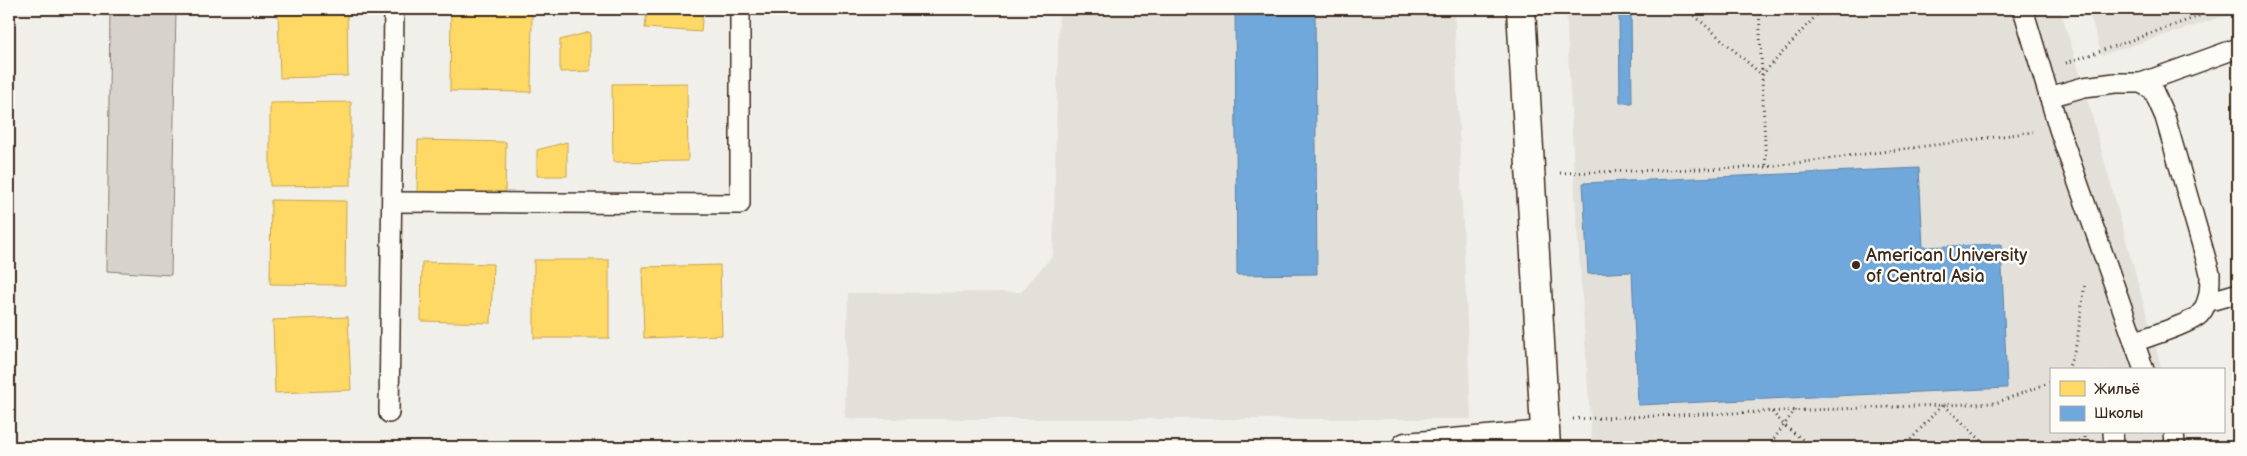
<svg xmlns="http://www.w3.org/2000/svg" width="2247" height="456" font-family="'Balsamiq Sans',sans-serif">
<rect width="100%" height="100%" fill="#f1efea"/>
<filter id="ink" filterUnits="userSpaceOnUse"><feTurbulence type="fractalNoise" baseFrequency=".02" numOctaves="2"/><feDisplacementMap in="SourceGraphic" scale="10" xChannelSelector="R" yChannelSelector="G"/><feConvolveMatrix kernelMatrix="1 2 1 2 8 2 1 2 1" color-interpolation-filters="sRGB"/></filter>
<g filter="url(#ink)">
<g fill="#e3e0da">
<path d="M1059 9H1454L1471 419H845L848 293 1021 292 1053 255Z"/>
<path d="M1566 9H2060L2084 87 2162 370H2051V432H2179L2183 447H1592L1575 194Z"/>
<path d="M2088 9H2238V12L2102 55Z"/>
</g>
<path fill="#d7d2cc" stroke="#897e75" d="M110 9H176L171 275 107 271Z"/>
<g fill="#ffd966" stroke="#c4a450">
<path d="M278 9H347L348 76 280 78Z"/>
<path d="M451 9H532L531 92 450 91Z"/>
<path d="M647 9H703L701 32 645 28Z"/>
<path d="M590 32V71L560 72V40Z"/>
<path d="M687 83 688 161 613 162 612 84Z"/>
<path d="M351 102V185L270 186V103Z"/>
<path d="M418 140 506 142 505 196 417 194Z"/>
<path d="M567 142V176H537V150Z"/>
<path d="M271 200 346 201 345 285 270 284Z"/>
<rect x="534" y="260" width="75" height="78"/>
<path d="M422 262 493 264 491 323 421 321Z"/>
<path d="M720 265 722 335 644 338 642 267Z"/>
<path d="M348 317 351 390 275 393 273 320Z"/>
</g>
<g fill="#6fa8dc" stroke="#5f82a3">
<path d="M1235 9H1315L1317 274 1237 275Z"/>
<path d="M1619 9H1631L1632 103H1620Z"/>
<path d="M1919 168 1923 247 2001 244 2007 388 1638 405 1632 272 1588 274 1583 183Z"/>
</g>
<g fill="none" stroke-linecap="round" stroke-linejoin="round">
<defs>
<g id="lane">
<path d="M2023 9 2059 129 2144 370"/>
<path d="M2141 83 2238 48"/>
<path d="M2049 97 2084 87 2115 83H2141L2153 90 2165 117 2210 273C2210 287 2210 302 2200 314 2193 323 2147 337 2134 342"/>
<path d="M393 202 740 204V9"/>
<path d="M2207 302 2238 293"/>
<path d="M389 413 394 9"/>
<path d="M2113 432 2114 447"/>
<path d="M2172 447 2175 444 2174 432"/>
</g>
<g id="street">
<path d="M1521 9 1546 447"/>
<path d="M1406 447 1544 435"/>
</g>
</defs>
<use href="#lane" stroke="#3b2a1e" stroke-width="22"/>
<use href="#street" stroke="#3b2a1e" stroke-width="31"/>
<g stroke="#3b2a1e" stroke-width="3" stroke-dasharray="1 4" stroke-linecap="butt">
<path d="M1687 9 1762 75 1822 9"/>
<path d="M1759 9 1766 167"/>
<path d="M2066 63 2197 17 2211 9"/>
<path d="M1560 173 1766 167 2033 132"/>
<path d="M2068 370 2077 342 2085 283"/>
<path d="M1772 412 1785 426 1812 447"/>
<path d="M1573 419 1996 403 2051 382"/>
<path d="M2085 432V447"/>
<path d="M1768 447 1795 410"/>
<path d="M1904 447 1943 404 1988 447"/>
</g>
<use href="#lane" stroke="#fdfcf7" stroke-width="19"/>
<use href="#street" stroke="#fdfcf7" stroke-width="28"/>
</g>
</g>
<circle fill="#3b2a1e" stroke="#fdfcf7" stroke-width="2" cx="1856" cy="265" r="5"/>
<g text-anchor="middle" dominant-baseline="central" stroke-width="5" stroke-linejoin="round" paint-order="stroke">
<g font-size="18" fill="#3b2a1e" stroke="#fdfcf7" text-anchor="start">
<text x="1866" y="255">American University<tspan x="1866" dy="21">of Central Asia</tspan></text>
</g>
</g>
<rect width="2247" height="456" fill="none" stroke="#fdfcf7" stroke-width="30"/>
<rect x="15" y="15" width="2217" height="426" fill="none" stroke="#3b2a1e" stroke-width="2" filter="url(#ink)"/>
<rect x="2050" y="368" width="175" height="65" fill="#fdfcf7" stroke="#afa8a0"/>
<rect x="2060" y="381" width="25" height="15" fill="#ffd966" stroke="#afa8a0"/>
<text x="2094" y="394" font-size="15" fill="#3b2a1e">Жильё</text>
<rect x="2060" y="406" width="25" height="15" fill="#6fa8dc" stroke="#afa8a0"/>
<text x="2094" y="418" font-size="15" fill="#3b2a1e">Школы</text>
</svg>
